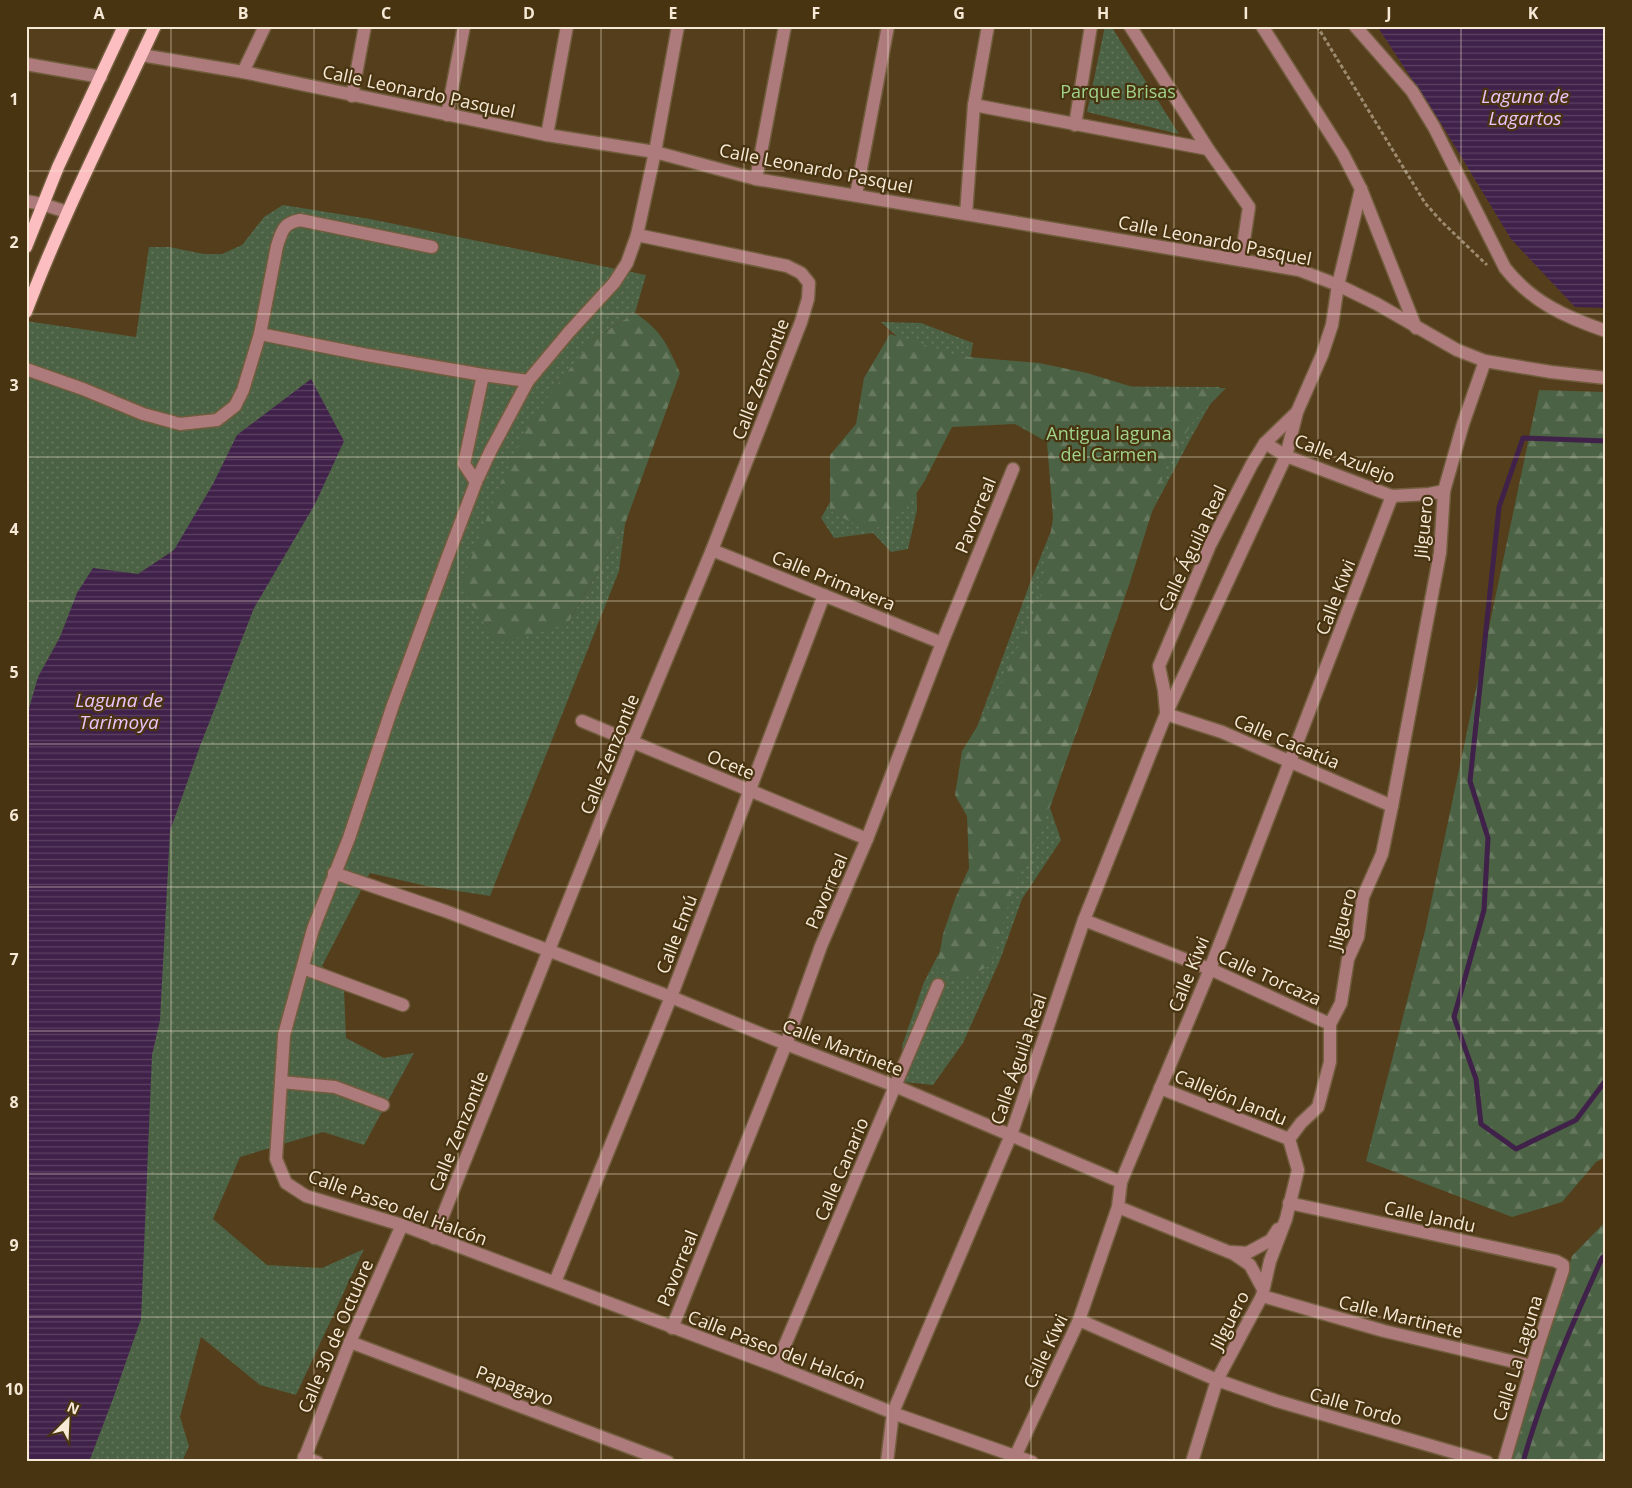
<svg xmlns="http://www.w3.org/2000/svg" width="1632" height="1488" font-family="'Open Sans',sans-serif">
<defs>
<pattern id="green-dots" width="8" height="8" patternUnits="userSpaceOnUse" patternTransform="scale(1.25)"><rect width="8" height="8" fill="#4c6244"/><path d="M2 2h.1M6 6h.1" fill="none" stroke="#66785e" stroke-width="1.8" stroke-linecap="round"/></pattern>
<pattern id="forest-firs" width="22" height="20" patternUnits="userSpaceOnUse" patternTransform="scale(1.25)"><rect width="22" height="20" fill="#4c6244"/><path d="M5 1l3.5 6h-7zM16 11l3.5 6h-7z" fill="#66785e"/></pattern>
<pattern id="water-rules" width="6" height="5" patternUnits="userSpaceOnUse" patternTransform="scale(1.25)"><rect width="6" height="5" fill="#40214a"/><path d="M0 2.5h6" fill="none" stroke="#5c4163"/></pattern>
</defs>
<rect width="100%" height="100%" fill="#543e1c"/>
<g fill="url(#green-dots)">
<path d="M1105 26H1111L1179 134 1087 112Z"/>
<path d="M283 205 370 219 646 275 635 313 592 340 567 625 625 524 619 571 490 896 426 886 370 873 322 966 344 988 346 1038 384 1058 414 1053 364 1145 323 1132 240 1157 213 1219 267 1265 322 1268 364 1249 296 1395 260 1385 201 1337 180 1417 189 1446 182 1462H26V321L136 337 149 247H169L204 254H222L242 245 264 217Z"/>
<path d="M881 322 921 323 973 343 969 367 1019 386 1220 387 1192 436 1095 619 1082 713 1050 808 1061 840 1022 899 1000 960 963 1043 933 1085 905 1082 902 1046 924 982 990 856 974 735 1030 583 1072 479 1071 408 970 415 930 439 916 470 917 510 908 549 891 552 873 533 834 538 821 518 915 353Z"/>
</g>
<g fill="url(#forest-firs)">
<path d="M635 313C662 331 667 344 680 373L625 524 567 625 497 643 460 587 500 484 532 418 592 340Z"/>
<path d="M890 334 958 356 1039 363 1087 373 1133 387 1181 390 1226 388 1192 423 1166 467 1129 585 1095 682 1039 835 1013 888 991 965 959 981 937 968 943 934 955 899 969 868 967 816 955 795 962 751 996 696 1040 598 1053 518 1047 442 1015 424 952 427 924 482 905 510 870 532 830 511V455L856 424 864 378Z"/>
<path d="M1539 390 1606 392V1157L1596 1162 1562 1202 1512 1217 1366 1161 1425 931Z"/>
<path d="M1606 1221V1462H1509L1572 1256Z"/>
</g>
<g fill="url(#water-rules)">
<path d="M1377 26H1606V308L1575 307 1511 239 1442 125Z"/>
<path d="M311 379 344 441 315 504 254 608 200 746 170 831 160 1020 152 1055 141 1319 114 1396 89 1462H26V719L38 677 60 637 77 593 93 568 138 574 174 550 213 484 237 435Z"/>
</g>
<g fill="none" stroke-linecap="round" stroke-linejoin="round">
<g stroke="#40214a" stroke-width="5">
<path d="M1606 441 1523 438 1499 507 1470 781 1488 838 1484 910 1454 1017 1476 1079 1481 1124 1516 1149 1576 1120 1606 1080"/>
<path d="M1523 1462C1543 1391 1572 1324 1602 1258L1606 1255"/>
</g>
<defs>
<g id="minor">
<path d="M678 26 655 152 637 235 627 263 614 283 569 332 528 381 490 452 476 482 448 556 393 705 349 838 313 929 284 1035 276 1159 286 1183 306 1196 402 1225 776 1366 901 1416 1032 1462"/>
<path d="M1130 26 1208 149 1249 207 1241 260"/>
<path d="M1262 26 1343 154 1361 189 1416 328"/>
<path d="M1355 26 1412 91 1434 127 1505 268C1532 302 1565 317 1606 331"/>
<path d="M141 55 243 72 547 135 655 152 756 179 1299 270 1338 285 1377 304 1457 350 1485 361 1551 372 1606 378"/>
<path d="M26 64 101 77"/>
<path d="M243 72 265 26"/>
<path d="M352 96 365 26"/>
<path d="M974 105 1208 149"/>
<path d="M447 115 464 26"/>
<path d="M1075 125 1091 26"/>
<path d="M547 135 567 26"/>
<path d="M756 179 785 26"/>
<path d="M856 195 888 26"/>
<path d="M26 201 42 204 67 212"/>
<path d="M966 214 974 105 988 26"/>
<path d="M260 334 367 355 483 375 528 381"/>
<path d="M26 369 83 389 143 414 180 424 217 420 235 406 243 390 260 334 277 246C282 230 284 223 300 220L432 247"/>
<path d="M1265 443 1286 456 1392 496 1429 494 1444 491"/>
<path d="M476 482 464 464 483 375"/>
<path d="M712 550 942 643"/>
<path d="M1166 712 1164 690 1159 666 1210 545 1252 464 1265 443 1296 413"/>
<path d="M1166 714 1222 732 1392 806"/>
<path d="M582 721 867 839"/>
<path d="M334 873 445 911 671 997 786 1044 895 1086 1121 1182"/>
<path d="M1084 920 1210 969 1330 1024"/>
<path d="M303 968 403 1005"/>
<path d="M281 1082 335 1087 383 1105"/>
<path d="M1160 1088 1289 1139"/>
<path d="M1289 1203 1556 1261 1563 1265V1270L1538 1346 1504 1462"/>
<path d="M1118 1207 1234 1254 1250 1265 1263 1289"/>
<path d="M434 1238 632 742 712 550 801 322 808 299 809 283 801 273 787 266 637 235"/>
<path d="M1232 1252 1247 1253 1271 1240 1278 1229"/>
<path d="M555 1282 671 997 824 595"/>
<path d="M1262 1296 1384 1331 1532 1366"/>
<path d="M1079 1320 1217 1380 1277 1401 1487 1462"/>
<path d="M672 1328 786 1044 821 946 867 839 942 643 1013 469"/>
<path d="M350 1342 668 1462"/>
<path d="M776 1366 938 985"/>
<path d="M304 1457 317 1462"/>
<path d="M1013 1461 1079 1320 1118 1207 1121 1182 1210 969 1392 496"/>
<path d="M303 1462 350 1342 402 1225"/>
<path d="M887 1462 893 1412 1011 1135 1084 920 1166 714 1286 456 1297 412 1322 355 1332 325 1338 285 1361 189"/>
<path d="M1192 1462 1217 1380 1262 1296 1270 1261 1286 1219 1298 1170 1289 1139 1301 1123 1318 1107 1330 1062V1024L1341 1003 1348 959 1358 937 1363 897 1382 854 1392 806 1440 553 1444 491 1463 424 1485 361"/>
</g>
<g id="major">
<path d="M26 247 58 167 124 26"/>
<path d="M26 312C63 214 111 121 155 26"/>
</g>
</defs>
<use href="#minor" stroke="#715d3d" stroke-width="15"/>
<use href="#major" stroke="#715d3d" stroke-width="15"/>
<path stroke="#9d8b6f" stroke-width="3" stroke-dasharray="4 2.5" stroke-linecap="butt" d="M1317 26 1425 203 1441 221 1487 265"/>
<use href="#minor" stroke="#ad7b7c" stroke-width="12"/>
<use href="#major" stroke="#fcbec0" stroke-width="12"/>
</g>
<path fill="none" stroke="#f6e9d6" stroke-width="1" stroke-opacity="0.55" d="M171 26V1462M314 26V1462M458 26V1462M601 26V1462M744 26V1462M888 26V1462M1031 26V1462M1174 26V1462M1318 26V1462M1461 26V1462M26 171H1606M26 314H1606M26 457H1606M26 601H1606M26 744H1606M26 887H1606M26 1031H1606M26 1174H1606M26 1317H1606"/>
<g text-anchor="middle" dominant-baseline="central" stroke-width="4.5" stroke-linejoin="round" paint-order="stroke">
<g font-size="18" fill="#f6e9d6" stroke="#493411">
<text transform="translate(419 91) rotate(12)">Calle Leonardo Pasquel</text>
<text transform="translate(816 168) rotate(11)">Calle Leonardo Pasquel</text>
<text transform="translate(1215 240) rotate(11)">Calle Leonardo Pasquel</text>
<text transform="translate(760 379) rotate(-69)">Calle Zenzontle</text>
<text transform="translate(1345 458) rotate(21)">Calle Azulejo</text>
<text transform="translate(975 515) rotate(-68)">Pavorreal</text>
<text transform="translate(1423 527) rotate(-84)">Jilguero</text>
<text transform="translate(1192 548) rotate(-65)">Calle Águila Real</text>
<text transform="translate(834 580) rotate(22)">Calle Primavera</text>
<text transform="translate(1335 597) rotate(-69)">Calle Kiwi</text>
<text transform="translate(1287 741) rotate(23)">Calle Cacatúa</text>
<text transform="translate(609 754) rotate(-68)">Calle Zenzontle</text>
<text transform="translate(731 764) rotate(23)">Ocete</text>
<text transform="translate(826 891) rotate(-67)">Pavorreal</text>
<text transform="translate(1342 919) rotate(-75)">Jilguero</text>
<text transform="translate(676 934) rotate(-69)">Calle Emú</text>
<text transform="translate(1188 974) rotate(-68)">Calle Kiwi</text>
<text transform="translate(1270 977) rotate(24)">Calle Torcaza</text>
<text transform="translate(843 1047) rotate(21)">Calle Martinete</text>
<text transform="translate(1018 1059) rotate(-71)">Calle Águila Real</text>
<text transform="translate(1231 1097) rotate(22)">Callejón Jandu</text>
<text transform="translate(458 1131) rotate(-68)">Calle Zenzontle</text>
<text transform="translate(841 1169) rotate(-67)">Calle Canario</text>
<text transform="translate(398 1207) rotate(20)">Calle Paseo del Halcón</text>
<text transform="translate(1430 1216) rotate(12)">Calle Jandu</text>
<text transform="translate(677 1268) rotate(-68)">Pavorreal</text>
<text transform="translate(1401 1316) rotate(14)">Calle Martinete</text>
<text transform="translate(1229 1320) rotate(-63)">Jilguero</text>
<text transform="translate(335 1336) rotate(-67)">Calle 30 de Octubre</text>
<text transform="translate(777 1349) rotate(21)">Calle Paseo del Halcón</text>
<text transform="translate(1045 1351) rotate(-65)">Calle Kiwi</text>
<text transform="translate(1517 1358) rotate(-73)">Calle La Laguna</text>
<text transform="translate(515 1385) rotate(21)">Papagayo</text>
<text transform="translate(1356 1406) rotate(16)">Calle Tordo</text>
</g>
<g font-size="18" fill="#a0d38c" stroke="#493411">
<text x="1118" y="91">Parque Brisas</text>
<text x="1109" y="433">Antigua laguna<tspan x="1109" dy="21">del Carmen</tspan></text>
</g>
<g font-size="19" font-style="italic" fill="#edc3fc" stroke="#493411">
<text x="1525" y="96">Laguna de<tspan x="1525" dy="22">Lagartos</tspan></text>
<text x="119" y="700">Laguna de<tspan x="119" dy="22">Tarimoya</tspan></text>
</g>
</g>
<rect width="1632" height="1488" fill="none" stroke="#493411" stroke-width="55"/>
<g transform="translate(68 1420) rotate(24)" stroke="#493411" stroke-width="4" paint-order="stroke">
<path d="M0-4L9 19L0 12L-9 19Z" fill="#f6e9d6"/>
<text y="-8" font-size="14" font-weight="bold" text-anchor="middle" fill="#f6e9d6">N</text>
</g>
<rect x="28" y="28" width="1576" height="1432" fill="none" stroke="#f6e9d6" stroke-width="2"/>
<g font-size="16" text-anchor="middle" font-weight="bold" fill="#f6e9d6">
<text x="99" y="19">A</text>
<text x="243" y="19">B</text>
<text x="386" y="19">C</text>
<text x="529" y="19">D</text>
<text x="673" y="19">E</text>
<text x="816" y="19">F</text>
<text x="959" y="19">G</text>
<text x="1103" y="19">H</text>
<text x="1246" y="19">I</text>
<text x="1389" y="19">J</text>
<text x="1533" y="19">K</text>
<text x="14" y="105">1</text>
<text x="14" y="248">2</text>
<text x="14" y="391">3</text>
<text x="14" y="535">4</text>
<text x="14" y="678">5</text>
<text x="14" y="821">6</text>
<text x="14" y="965">7</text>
<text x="14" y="1108">8</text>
<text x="14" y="1251">9</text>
<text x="14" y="1395">10</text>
</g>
</svg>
